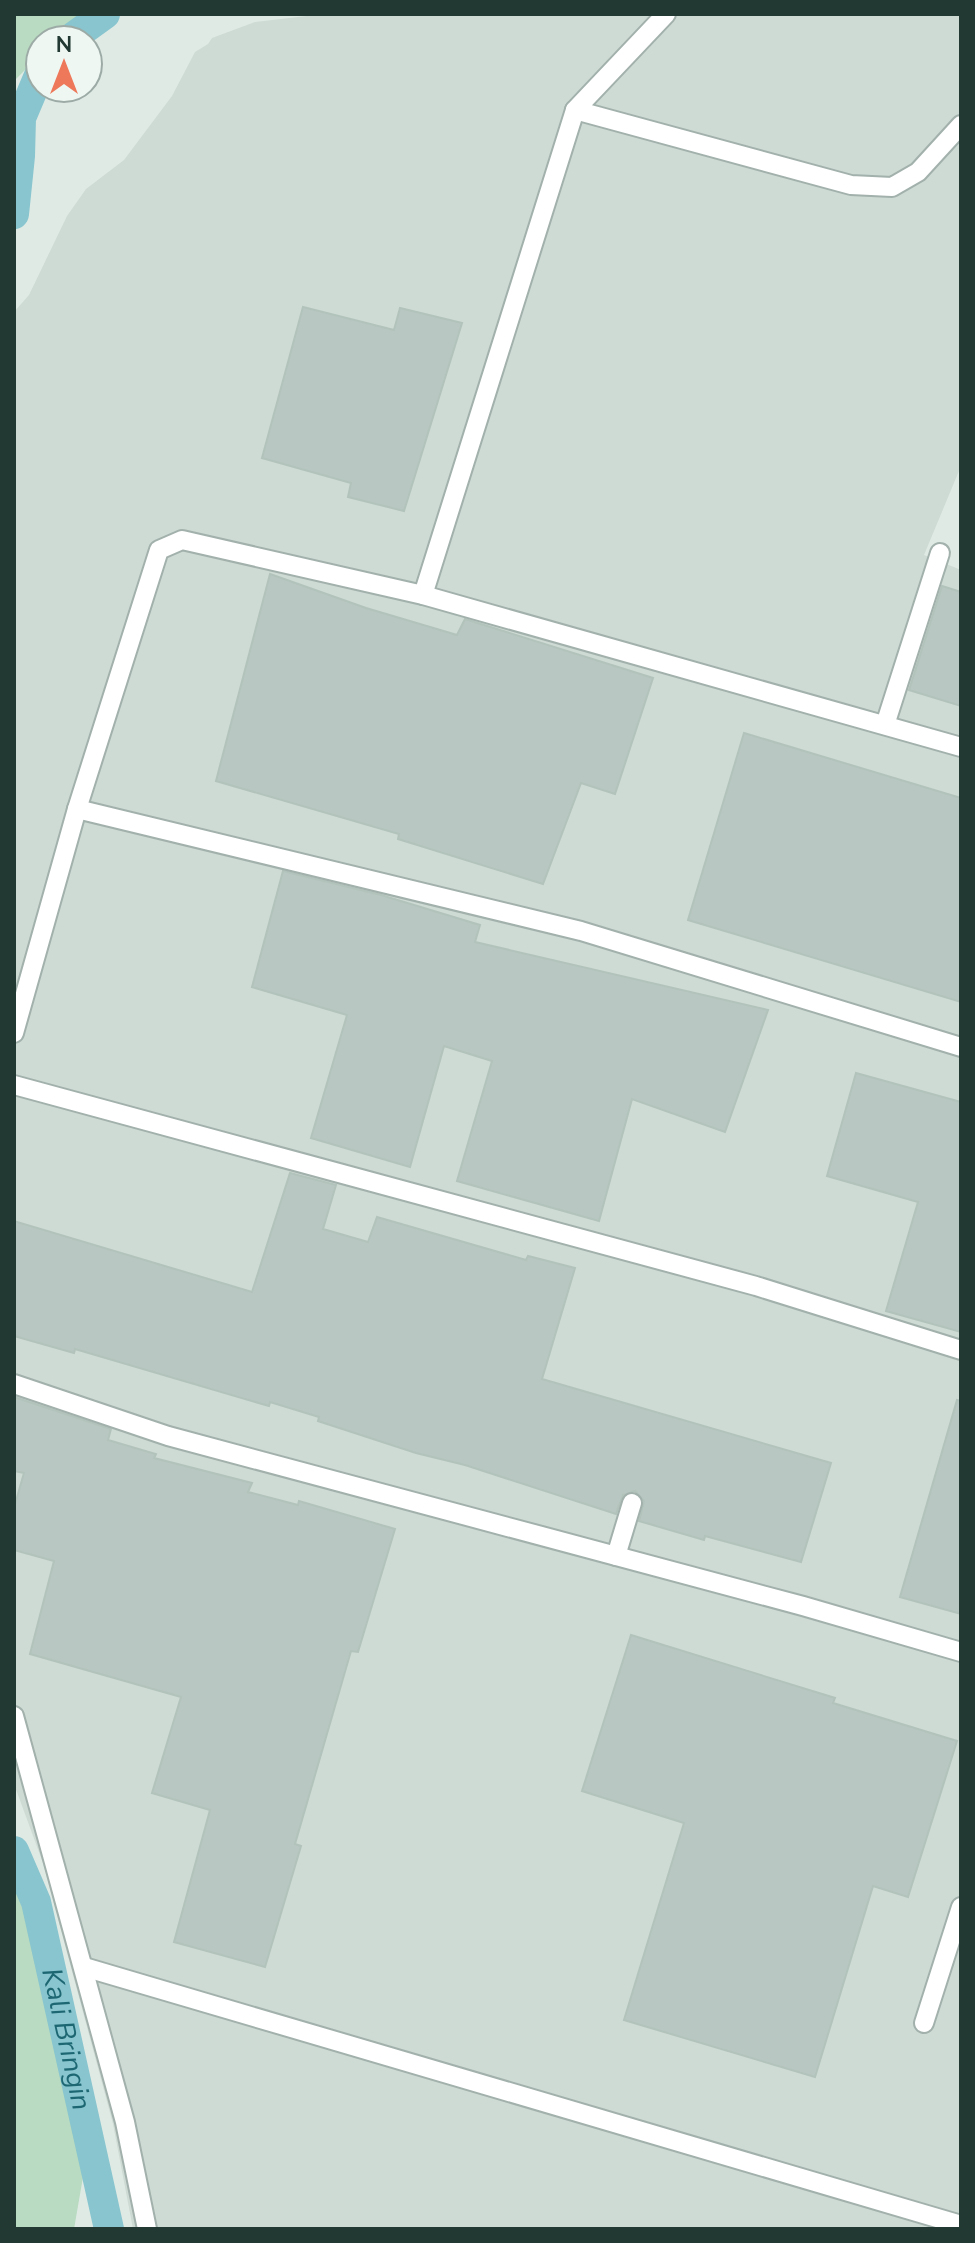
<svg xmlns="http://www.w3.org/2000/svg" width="975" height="2243" font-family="'Nunito Sans',sans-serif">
<rect width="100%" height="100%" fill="#dfeae5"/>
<path fill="#cedad4" d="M324 14H961V466L924 555 961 570V2229H133L113 2124 43 1863 14 1784V312L29 295 67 216 86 189 124 160 172 96 195 52 208 44 212 38 255 22Z"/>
<g fill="#b9dbc1">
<path d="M14 14H80L55 40H40V55L14 81Z"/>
<path d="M14 1876 37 1962 66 2054 83 2177 74 2229H14Z"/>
</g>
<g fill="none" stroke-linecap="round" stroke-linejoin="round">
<g stroke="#88c5ce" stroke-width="30">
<path d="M69 40 105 14"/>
<path d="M14 214 20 156 21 118 40 73"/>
<path id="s1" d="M14 1851 36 1902 109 2229"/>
</g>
</g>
<g fill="#b8c7c1" stroke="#b2c3bc" stroke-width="2">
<path d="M303 307 394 330 400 308 462 323 404 511 348 497 351 483 262 458Z"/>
<path d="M270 574 366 608 457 635 465 619 653 678 615 794 581 783 543 884 398 839 399 834 216 781Z"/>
<path d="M942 586 961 592V706L909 690Z"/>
<path d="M744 733 961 798V1002L688 920Z"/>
<path d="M283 871 381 895 480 925 475 942 768 1010 725 1132 632 1099 599 1221 457 1181 492 1061 444 1046 410 1167 311 1138 347 1015 252 987Z"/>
<path d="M856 1073 961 1102V1332L886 1311 918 1202 827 1176Z"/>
<path d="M290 1173 336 1185 323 1229 368 1242 377 1217 526 1260 528 1256 575 1268 542 1379 831 1463 801 1562 705 1536 704 1540 639 1521 644 1501 635 1491 623 1495 616 1514 465 1465 416 1453 318 1421 319 1417 270 1402 269 1406 75 1349 74 1353 14 1336V1221L252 1292Z"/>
<path d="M14 1397 111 1429 108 1440 156 1454 154 1458 252 1483 248 1492 298 1505 299 1501 395 1529 358 1652 351 1651 295 1844 301 1846 265 1967 174 1942 210 1810 152 1793 181 1697 30 1654 54 1561 14 1550V1508L24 1473 14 1471Z"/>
<path d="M957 1400 961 1401V1614L900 1597Z"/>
<path d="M631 1635 835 1698 833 1703 957 1741 908 1897 873 1886 815 2077 624 2020 684 1823 582 1791Z"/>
</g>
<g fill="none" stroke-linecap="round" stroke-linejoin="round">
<defs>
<g id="minor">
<path d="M575 110 851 185 892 187 918 172 961 125"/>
<path d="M423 595 575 110 666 14"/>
<path d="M885 725 940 553"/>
<path d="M77 809 581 931 961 1047"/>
<path d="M14 1033 77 809 159 550 182 540 423 595 961 747"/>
<path d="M14 1085 756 1286 961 1350"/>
<path d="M14 1384 168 1436 803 1606 961 1652"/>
<path d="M616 1556 632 1503"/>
<path d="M14 1716 125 2122 147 2229"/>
<path d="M84 1967 961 2225"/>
<path d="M924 2023 961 1907"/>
</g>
</defs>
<use href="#minor" stroke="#a2b1ac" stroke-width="22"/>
<use href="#minor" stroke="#fff" stroke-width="18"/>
</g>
<g text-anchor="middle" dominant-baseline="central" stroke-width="7" stroke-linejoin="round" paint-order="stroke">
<g font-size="28" font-style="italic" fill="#1d6773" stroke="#eff7f3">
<text stroke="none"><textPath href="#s1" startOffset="196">Kali Bringin</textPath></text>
</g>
</g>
<rect width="975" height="2243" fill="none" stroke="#213932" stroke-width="32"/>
<g transform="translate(64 64)"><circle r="38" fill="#eff7f3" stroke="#9daba6" stroke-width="2"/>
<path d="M0-6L14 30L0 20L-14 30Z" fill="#ed795a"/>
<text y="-12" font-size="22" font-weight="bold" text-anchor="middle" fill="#213932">N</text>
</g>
</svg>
